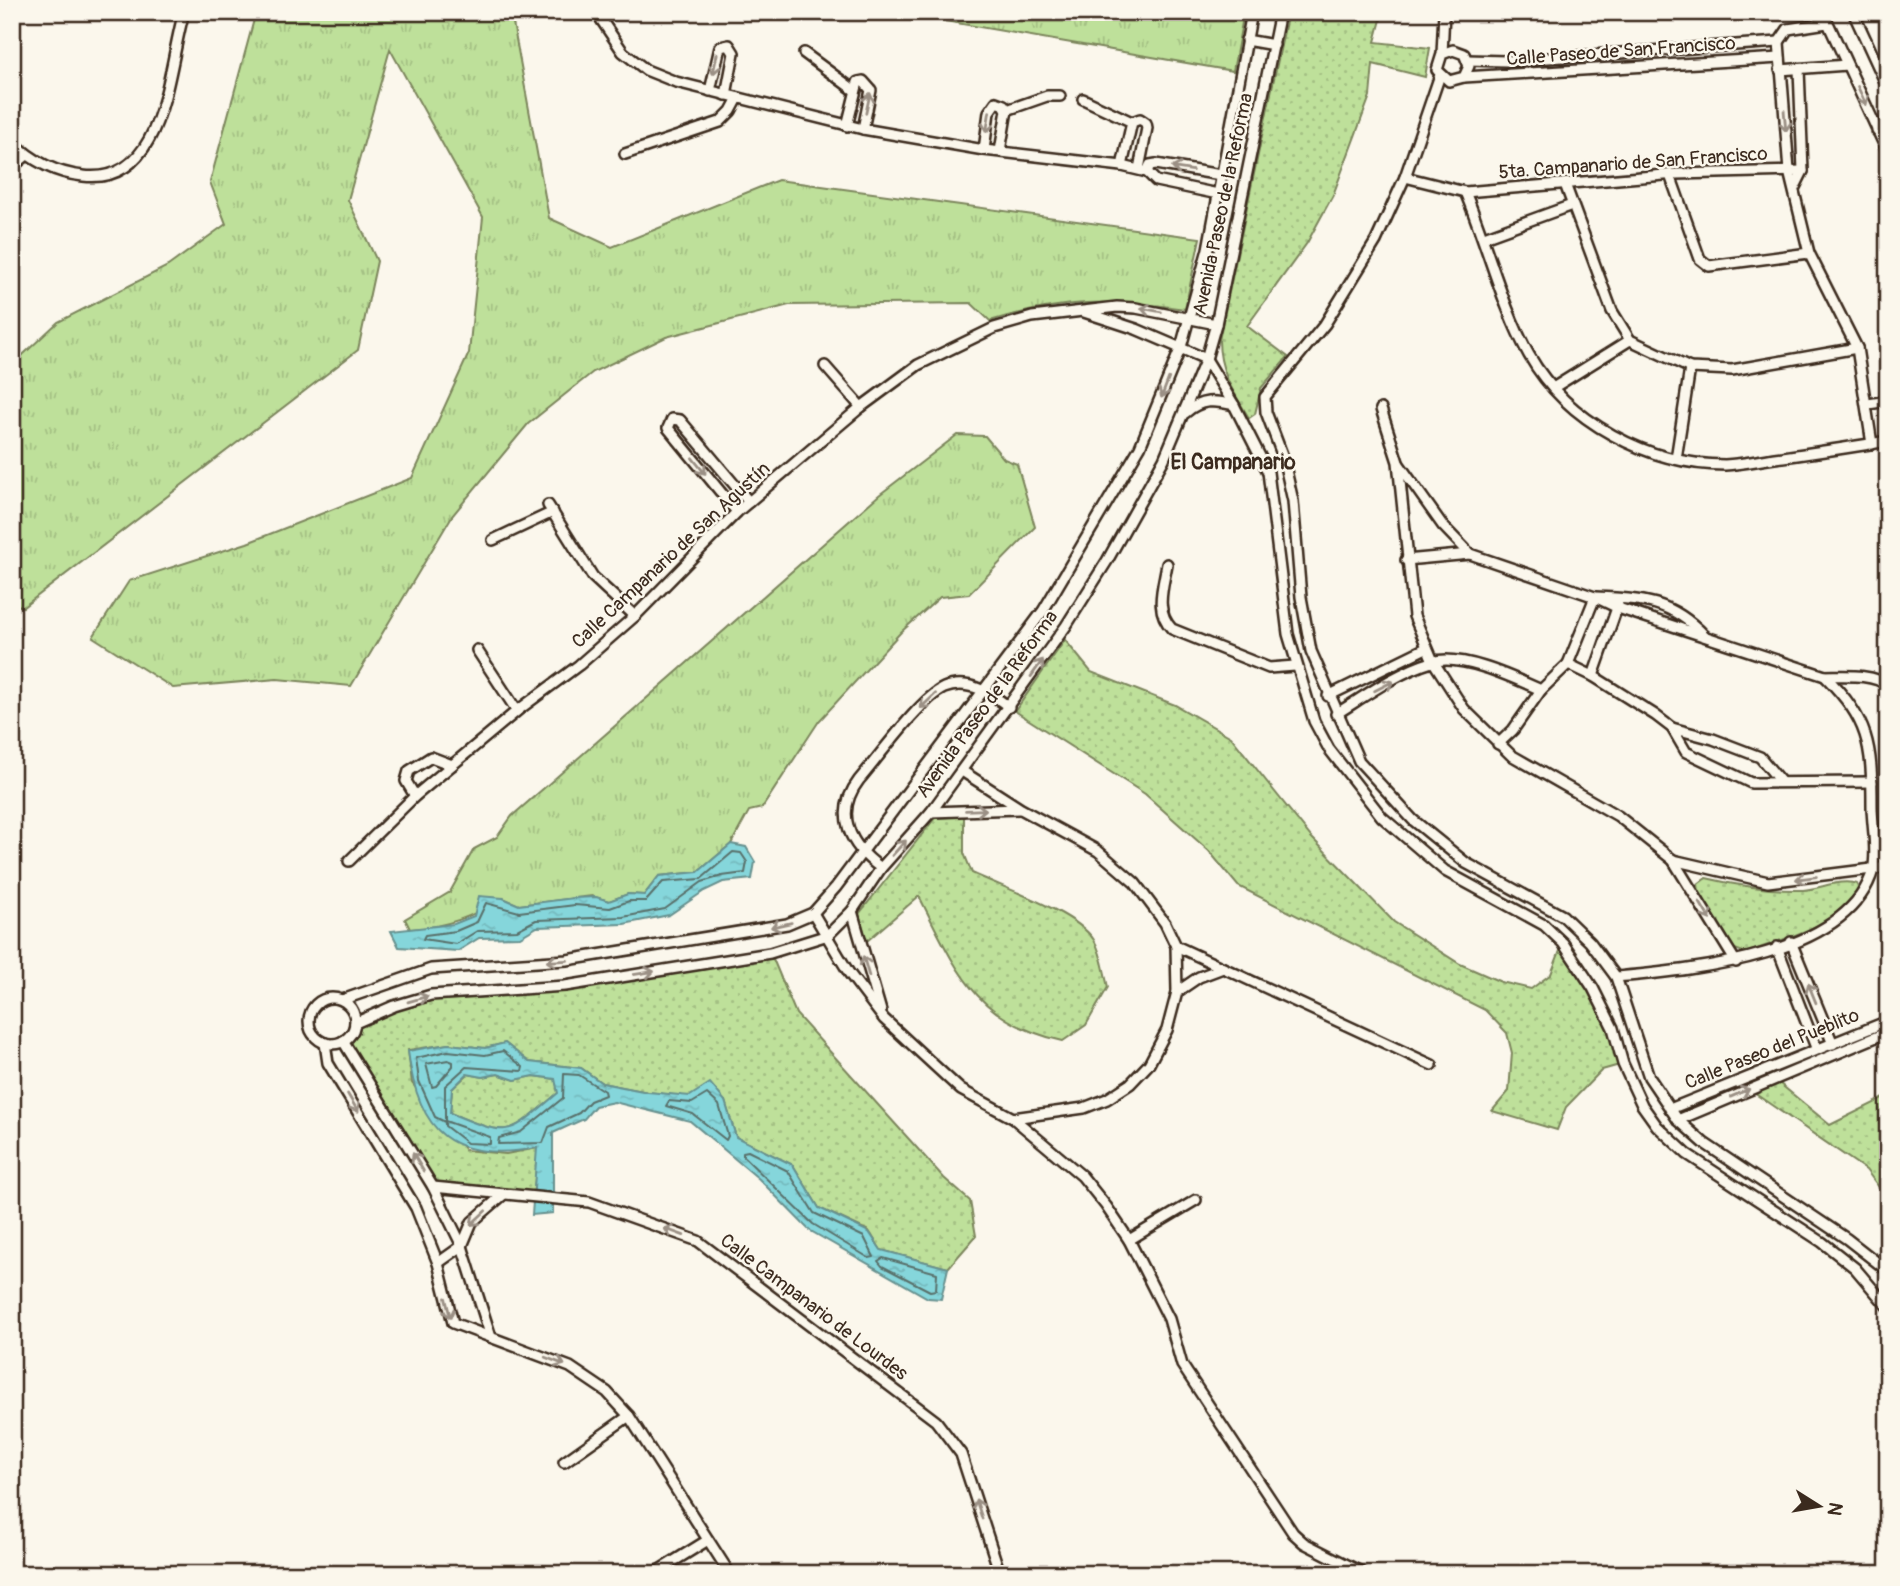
<svg xmlns="http://www.w3.org/2000/svg" width="1900" height="1586" font-family="Pangolin,sans-serif">
<defs>
<pattern id="grass-tufts" width="24" height="20" patternUnits="userSpaceOnUse" patternTransform="scale(1.75)"><rect width="24" height="20" fill="#bee09a"/><path d="M3 7l-1-3M5 7V3M7 7l1-3M15 17l-1-3M17 17v-4M19 17l1-3" fill="none" stroke="#a4c084"/></pattern>
<pattern id="park-dots" width="8" height="8" patternUnits="userSpaceOnUse" patternTransform="scale(1.75)"><rect width="8" height="8" fill="#bee09a"/><path d="M2 2h.1M6 6h.1" fill="none" stroke="#a4c084" stroke-width="1.8" stroke-linecap="round"/></pattern>
<pattern id="water-ripples" width="26" height="14" patternUnits="userSpaceOnUse" patternTransform="scale(1.75)"><rect width="26" height="14" fill="#85d6db"/><path d="M2 4q2-2 4 0t4 0M15 11q2-2 4 0t4 0" fill="none" stroke="#74b8bc"/></pattern>
</defs>
<rect width="100%" height="100%" fill="#fbf7ec"/>
<filter id="ink" filterUnits="userSpaceOnUse"><feTurbulence type="fractalNoise" baseFrequency=".0143" numOctaves="2"/><feDisplacementMap in="SourceGraphic" scale="14" xChannelSelector="R" yChannelSelector="G"/><feConvolveMatrix kernelMatrix="1 2 1 2 8 2 1 2 1" color-interpolation-filters="sRGB"/></filter>
<g filter="url(#ink)">
<g fill="url(#grass-tufts)" stroke="#7c855c" stroke-width="2">
<path d="M256 12H511L549 218 612 247 778 180 1200 238 1185 309C1112 298 1060 300 990 321L971 303 789 305 666 337 593 372 528 424 452 516 351 686 277 679 173 688 93 637 129 581 247 543 412 478 469 353 483 217 390 49 348 200 377 261 358 350 23 607 12 603V365L58 322 168 266 226 224 210 182Z"/>
<path d="M893 12H1244L1233 71Z"/>
<path d="M957 435 985 436 1004 459 1017 464 1035 527 969 594 940 597 901 632 819 721 762 808 749 811 731 844 698 872 659 876 644 895 628 894 609 901 592 896 519 905 503 898C472 917 447 927 410 929L405 919 450 892 474 849 497 837 512 816 879 495Z"/>
</g>
<g fill="url(#park-dots)" stroke="#7c855c" stroke-width="2">
<path d="M1288 12H1383L1375 42 1430 48 1425 77 1373 64 1370 96 1333 195 1307 243 1247 326 1288 357 1261 388 1255 414 1249 418C1233 392 1219 371 1219 340Z"/>
<path d="M1065 640 1091 672 1175 705 1231 737 1311 837 1394 922 1460 964 1501 982 1531 989 1551 974 1563 943 1593 988 1623 1064 1602 1070 1566 1107 1557 1130 1492 1111 1509 1091 1512 1053 1507 1033 1485 1010 1238 886 1209 851 1145 794 1015 711Z"/>
<path d="M964 816V853L972 873C1004 888 1076 912 1094 940 1102 953 1104 972 1108 987L1086 1025 1063 1041C975 1022 956 969 919 896L867 941 859 914 935 818Z"/>
<path d="M1706 878C1739 886 1770 891 1803 890 1820 889 1841 878 1857 884L1858 888C1851 922 1775 941 1746 953L1732 948 1699 892 1698 884Z"/>
<path d="M771 954 796 1014 944 1178 970 1201 976 1236 948 1268 881 1250 869 1231 819 1208 793 1165 736 1137 725 1101 648 1092 602 1083 581 1068 529 1062 505 1043 485 1048 448 1044 408 1050 412 1083 465 1150 506 1154 538 1148 533 1197 434 1187 345 1040 355 1023 435 996 479 995Z"/>
<path d="M468 1074 483 1077 498 1074 515 1080 534 1076 556 1079 558 1093C508 1135 513 1139 450 1113L452 1089Z"/>
<path d="M1779 1083 1830 1125 1888 1096V1199L1866 1170 1754 1093Z"/>
</g>
<g fill="url(#water-ripples)" stroke="#67918f" stroke-width="2" fill-rule="evenodd">
<path d="M731 844 746 847 755 862 752 879 723 882 704 891 669 915 624 924 537 927 520 937 479 938 458 951 399 947 391 931 454 924 474 916 479 896 503 898 519 905 574 898 596 897 609 901 628 894 644 895 659 876 698 872Z"/>
<path d="M505 1043 529 1062 581 1068 602 1083 648 1092 690 1096 710 1083 725 1101 736 1137 793 1165 819 1208 869 1232 881 1250 948 1268 941 1299 928 1298 809 1230 759 1179 690 1121 614 1102 595 1106 584 1119 553 1133V1213L532 1215 537 1148C453 1163 418 1134 408 1051L448 1044 485 1048ZM467 1074 483 1077 498 1074 515 1080 534 1076 555 1079 558 1093C508 1135 513 1139 450 1113L452 1089Z"/>
</g>
<g fill="none" stroke-linecap="round" stroke-linejoin="round">
<g stroke="#596f6a" stroke-width="2">
<path d="M733 852 741 853 747 862 745 873 722 876 702 882 665 909 623 917 536 920 517 930 477 931 456 944 423 939 425 935 456 931 477 922 486 903 519 912 575 905 610 908 629 901H646L663 882 701 879Z"/>
<path d="M448 1051 485 1055 503 1051 523 1067 522 1071 466 1067 445 1086V1121L490 1137V1144L467 1143 445 1126V1122L435 1117 419 1081 416 1058Z"/>
<path d="M448 1060 453 1062V1066L436 1086 432 1087 426 1064Z"/>
<path d="M564 1074 579 1075 604 1091 605 1095 590 1101 579 1113 549 1127 543 1143 498 1144 499 1138 521 1132 563 1098Z"/>
<path d="M707 1094 719 1105 728 1136 726 1140 693 1114 666 1106 669 1101 692 1103Z"/>
<path d="M748 1151 788 1171 814 1213 864 1237 874 1257 869 1258 813 1224 743 1156V1152Z"/>
<path d="M883 1258 937 1273 936 1290 930 1291 882 1266 878 1261Z"/>
</g>
<defs>
<g id="minor">
<path d="M596 12 623 52 646 70 676 82 863 129 984 150 1122 166 1147 172 1156 181 1218 194"/>
<path d="M1823 12 1888 153"/>
<path d="M1853 12 1888 88"/>
<path d="M1827 23 1788 29 1779 42 1789 171 1809 253 1857 348 1872 444"/>
<path d="M1246 40 1274 45"/>
<path d="M804 53 854 90"/>
<path d="M1442 54 1453 50 1464 54 1469 66 1464 77 1449 81 1437 70 1442 54 1444 12"/>
<path d="M1467 60 1506 61 1779 42"/>
<path d="M1780 70 1847 65"/>
<path d="M1440 75 1405 177 1376 241 1325 324 1265 397 1266 412 1283 457 1293 501 1301 597 1311 651 1359 761 1413 820 1466 863 1563 916 1590 942 1616 977 1649 1077 1678 1120 1704 1143 1847 1239 1888 1271"/>
<path d="M1464 77 1780 58"/>
<path d="M710 91 720 47 729 45 734 53 726 95"/>
<path d="M1083 99 1132 122"/>
<path d="M1007 110 1047 96H1060"/>
<path d="M847 126 858 82 863 81 871 90 863 129"/>
<path d="M1877 131 1888 126"/>
<path d="M12 141C32 161 54 173 83 176 165 186 167 70 184 12"/>
<path d="M984 150 989 112 996 102 1004 105 1007 110 1000 151"/>
<path d="M625 154 720 122 731 111 738 98"/>
<path d="M1122 166 1132 122 1140 119 1146 123 1147 128 1139 169"/>
<path d="M12 167 27 155"/>
<path d="M1147 172 1150 165 1156 164 1221 175"/>
<path d="M1670 175 1700 259 1709 266 1809 253"/>
<path d="M1405 177 1465 192 1676 174 1803 171"/>
<path d="M1565 184 1612 311 1630 340 1690 368 1732 370 1857 348"/>
<path d="M1795 187 1803 171 1799 69"/>
<path d="M1465 192C1487 244 1502 307 1529 355 1567 422 1649 465 1725 465 1744 464 1764 459 1783 457 1818 452 1853 447 1888 441"/>
<path d="M1484 237 1572 205"/>
<path d="M1084 312 1136 329 1206 359 1234 405 1268 472 1288 634 1314 721 1329 749 1382 817 1445 871 1544 925 1563 943 1593 988 1613 1028 1623 1064 1642 1105 1657 1126 1687 1154 1822 1242 1855 1268 1888 1307"/>
<path d="M825 366 861 407"/>
<path d="M1553 388 1630 340"/>
<path d="M1868 404 1888 401"/>
<path d="M1381 409 1398 462 1414 616 1433 661 1464 709 1511 755 1618 816 1673 860 1736 962"/>
<path d="M1185 413C1201 399 1214 400 1234 405"/>
<path d="M1676 459 1690 368"/>
<path d="M1399 464 1443 526 1470 554 1595 597 1618 608 1825 676C1843 676 1874 673 1888 686"/>
<path d="M548 505 593 577 635 616"/>
<path d="M737 512 668 428 672 419 680 420 749 502"/>
<path d="M493 540 553 512"/>
<path d="M1406 560 1470 554"/>
<path d="M1167 564C1163 588 1154 610 1172 629L1269 668 1295 666"/>
<path d="M477 650 517 711"/>
<path d="M1568 664 1595 597C1643 599 1671 600 1705 636"/>
<path d="M1593 676 1618 605"/>
<path d="M1328 696 1426 648"/>
<path d="M1336 714C1365 696 1398 672 1432 662 1461 653 1514 678 1541 690L1568 664 1593 676 1655 715 1672 728 1686 752 1751 783 1872 782"/>
<path d="M1672 728 1713 739 1760 757 1780 781"/>
<path d="M1498 744 1513 730 1541 690"/>
<path d="M415 796 406 781 409 771 431 757 452 765"/>
<path d="M931 812 1019 809"/>
<path d="M1673 860 1768 882 1888 867"/>
<path d="M349 861 415 796 517 711 579 665 635 616 737 512 861 407 918 365 994 328 1032 317 1117 307 1136 308 1216 324"/>
<path d="M881 868C850 846 833 814 859 780 878 758 921 698 944 688 968 678 992 694 1009 707"/>
<path d="M852 911 881 1011"/>
<path d="M813 913 849 973 884 1019 961 1090 1013 1118 1084 1108 1107 1099 1130 1084 1149 1064 1167 1030 1177 992 1176 946 1165 923 1135 883 1098 851 1021 809 962 771"/>
<path d="M1791 942 1833 1044"/>
<path d="M1176 946 1432 1065"/>
<path d="M1777 947 1817 1050"/>
<path d="M1616 977C1691 970 1848 957 1873 870 1878 852 1872 825 1872 806 1872 744 1869 721 1825 676"/>
<path d="M1177 992 1199 977 1223 968"/>
<circle cx="332" cy="1021" r="23"/>
<path d="M342 1000 431 969 567 960 787 924 813 913 836 887 1043 611 1140 447 1181 347 1208 249 1252 12"/>
<path d="M355 1023 394 1006 431 995 565 986 770 953 828 935 852 911 881 868 931 812 1066 626 1107 561 1164 459 1206 359 1216 324 1280 12"/>
<path d="M343 1041 433 1187 462 1246 491 1337"/>
<path d="M325 1043 328 1063 416 1208 438 1263 453 1323 570 1367 607 1392 629 1416 730 1574"/>
<path d="M1670 1109 1888 1021"/>
<path d="M1013 1118 1082 1176 1106 1206 1129 1240 1169 1319 1182 1365 1293 1533 1304 1543 1365 1574"/>
<path d="M1678 1120 1888 1032"/>
<path d="M433 1187 589 1202 698 1241 936 1421 961 1454 1000 1574"/>
<path d="M1129 1240 1196 1200"/>
<path d="M438 1263 462 1246 472 1222 504 1194"/>
<path d="M564 1462 629 1416"/>
<path d="M653 1574 708 1540"/>
</g>
</defs>
<use href="#minor" stroke="#3b2a1e" stroke-width="14"/>
<use href="#minor" stroke="#fbf7ec" stroke-width="9"/>
</g>
<defs><path id="oneway-shaft" d="M-6 0H5M1.5-3L5.5 0L1.5 3" fill="none" stroke-width="1.6" stroke-linecap="round" stroke-linejoin="round" transform="scale(1.75)"/></defs>
<g stroke="#9b9085">
<use href="#oneway-shaft" transform="translate(715 64) rotate(102)"/>
<use href="#oneway-shaft" transform="translate(1862 96) rotate(65)"/>
<use href="#oneway-shaft" transform="translate(868 103) rotate(-78)"/>
<use href="#oneway-shaft" transform="translate(1785 121) rotate(85)"/>
<use href="#oneway-shaft" transform="translate(988 122) rotate(99)"/>
<use href="#oneway-shaft" transform="translate(1182 169) rotate(-171)"/>
<use href="#oneway-shaft" transform="translate(1151 310) rotate(-170)"/>
<use href="#oneway-shaft" transform="translate(1165 388) rotate(111)"/>
<use href="#oneway-shaft" transform="translate(699 466) rotate(51)"/>
<use href="#oneway-shaft" transform="translate(1037 668) rotate(-55)"/>
<use href="#oneway-shaft" transform="translate(1384 686) rotate(-27)"/>
<use href="#oneway-shaft" transform="translate(928 701) rotate(136)"/>
<use href="#oneway-shaft" transform="translate(976 810) rotate(-2)"/>
<use href="#oneway-shaft" transform="translate(899 848) rotate(-48)"/>
<use href="#oneway-shaft" transform="translate(1806 878) rotate(172)"/>
<use href="#oneway-shaft" transform="translate(1705 911) rotate(59)"/>
<use href="#oneway-shaft" transform="translate(781 925) rotate(167)"/>
<use href="#oneway-shaft" transform="translate(557 961) rotate(177)"/>
<use href="#oneway-shaft" transform="translate(866 966) rotate(-106)"/>
<use href="#oneway-shaft" transform="translate(644 973) rotate(-9)"/>
<use href="#oneway-shaft" transform="translate(1812 993) rotate(-112)"/>
<use href="#oneway-shaft" transform="translate(418 999) rotate(-16)"/>
<use href="#oneway-shaft" transform="translate(1740 1093) rotate(-23)"/>
<use href="#oneway-shaft" transform="translate(353 1103) rotate(59)"/>
<use href="#oneway-shaft" transform="translate(418 1162) rotate(-121)"/>
<use href="#oneway-shaft" transform="translate(478 1218) rotate(137)"/>
<use href="#oneway-shaft" transform="translate(674 1232) rotate(-160)"/>
<use href="#oneway-shaft" transform="translate(448 1308) rotate(76)"/>
<use href="#oneway-shaft" transform="translate(555 1361) rotate(21)"/>
<use href="#oneway-shaft" transform="translate(979 1509) rotate(-108)"/>
</g>
</g>
<g text-anchor="middle" dominant-baseline="central" stroke-width="5" stroke-linejoin="round" paint-order="stroke">
<g font-size="19" fill="#3b2a1e" stroke="#fbf7ec">
<text transform="translate(1621 51) rotate(-4)">Calle Paseo de San Francisco</text>
<text transform="translate(1633 163) rotate(-4)">5ta. Campanario de San Francisco</text>
<text transform="translate(1223 204) rotate(-78)">Avenida Paseo de la Reforma</text>
<text transform="translate(671 555) rotate(-43)">Calle Campanario de San Agustín</text>
<text transform="translate(987 704) rotate(-54)">Avenida Paseo de la Reforma</text>
<text transform="translate(1772 1049) rotate(-22)">Calle Paseo del Pueblito</text>
<text transform="translate(814 1307) rotate(37)">Calle Campanario de Lourdes</text>
</g>
<g font-size="21" font-weight="bold" fill="#3b2a1e" stroke="#fbf7ec">
<text x="1233" y="462">El Campanario</text>
</g>
</g>
<rect width="1900" height="1586" fill="none" stroke="#fbf7ec" stroke-width="42"/>
<rect x="21" y="21" width="1858" height="1544" fill="none" stroke="#3b2a1e" stroke-width="2.5" filter="url(#ink)"/>
<g transform="translate(1819 1506) rotate(101)" stroke="#fbf7ec" stroke-width="5" paint-order="stroke">
<path d="M0-5L12 26L0 18L-12 26Z" fill="#3b2a1e"/>
<text y="-10" font-size="19" font-weight="bold" text-anchor="middle" fill="#3b2a1e">N</text>
</g>
</svg>
